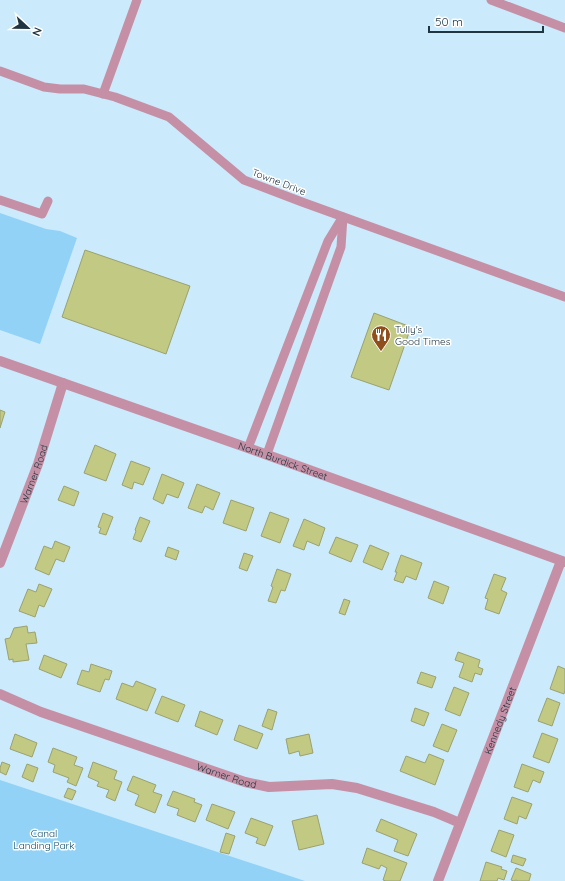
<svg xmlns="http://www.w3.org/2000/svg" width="565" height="881" font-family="Quicksand,sans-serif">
<rect width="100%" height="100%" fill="#cbeafc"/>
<g fill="#91d2f6">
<path d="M0 213 46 229 60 231 77 238 40 344 0 330Z"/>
<path d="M0 780 305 881H0Z"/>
</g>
<g fill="#c1c982" stroke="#9ba170">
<path d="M85 250 190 286 166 354 62 317Z"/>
<path d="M374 313 411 327 389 390 351 377Z"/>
<path d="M0 410 5 412 0 428Z"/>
<path d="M95 445 116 454 106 481 84 473Z"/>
<path d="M131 461 150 468 143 485 134 482 132 489 122 485Z"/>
<path d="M162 474 184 483 178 498 167 494 163 504 153 499Z"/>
<path d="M197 484 220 493 213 510 205 506 202 513 188 508Z"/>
<path d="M64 486 79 492 74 506 58 500Z"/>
<path d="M231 500 254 508 246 531 223 523Z"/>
<path d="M270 512 289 519 280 543 261 536Z"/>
<path d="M103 513 113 517 106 535 99 533 101 528 98 527Z"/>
<path d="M140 517 150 521 141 542 133 539 136 531 135 530Z"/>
<path d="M304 519 325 528 319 546 307 541 304 550 293 546Z"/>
<path d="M336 537 358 545 351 562 329 553Z"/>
<path d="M55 541 70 547 64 562 56 559 49 575 35 569 44 546 52 549Z"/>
<path d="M370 545 389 553 382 570 363 562Z"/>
<path d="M168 547 179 551 176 560 165 556Z"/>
<path d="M244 553 253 556 247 571 239 568Z"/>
<path d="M401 555 422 563 416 580 406 576 403 583 394 580 397 572H395Z"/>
<path d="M277 569 291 574 285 591 281 590 276 603 268 601 273 587 271 586Z"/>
<path d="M494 574 506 578 501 590 507 593 499 614 485 609 488 599 485 598Z"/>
<path d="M434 581 449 587 443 604 428 598Z"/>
<path d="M39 584 52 589 44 607 39 605 35 617 19 611 28 589 36 592Z"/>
<path d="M344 599 350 601 345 615 339 613Z"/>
<path d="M27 626 28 633 35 632 37 643 26 644 29 660 13 662V659L9 660 5 639 10 638 14 628Z"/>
<path d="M458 652 480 660 478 667 483 669 481 675 475 673 472 682 459 677 464 663 455 660Z"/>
<path d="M44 655 67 664 61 678 39 669Z"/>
<path d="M91 664 112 671 109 680 105 679 100 692 77 684 82 670 89 672Z"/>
<path d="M558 666 565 669V690L564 694 550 689Z"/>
<path d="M421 672 436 677 432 688 417 683Z"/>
<path d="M136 681 156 689 147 711 116 699 122 683 133 687Z"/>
<path d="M454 687 469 693 460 716 445 710Z"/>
<path d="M162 696 185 705 178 722 155 713Z"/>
<path d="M547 698 560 703 552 726 538 721Z"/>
<path d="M415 708 429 713 424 726 411 721Z"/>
<path d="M268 709 277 712 272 730 262 726Z"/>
<path d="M200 711 223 720 217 735 195 726Z"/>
<path d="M442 724 457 730 448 752 433 746Z"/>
<path d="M239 725 263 734 257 749 234 740Z"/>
<path d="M542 733 558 739 549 763 533 757Z"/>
<path d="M15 734 37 743 32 757 10 749Z"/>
<path d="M309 734 313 753 300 756 299 751 289 754 286 739Z"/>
<path d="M53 748 77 757 74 765 83 768 76 786 67 782 69 778 53 772 55 765 48 762Z"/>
<path d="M429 754 444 760 435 785 400 771 406 756 425 763Z"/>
<path d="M2 762 10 765 6 775 0 772V768Z"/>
<path d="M93 762 117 771 114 779 122 782 115 801 106 797 109 790 97 786 99 782 88 777Z"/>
<path d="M27 764 38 768 33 782 22 777Z"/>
<path d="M522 764 544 772 540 783 533 780 528 792 514 787Z"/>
<path d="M133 776 156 785 153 792 162 795 155 813 135 805 139 795 127 790Z"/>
<path d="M68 788 76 791 72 800 64 797Z"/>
<path d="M173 791 195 799 194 802 202 805 195 822 177 815 179 809 167 805Z"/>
<path d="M512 797 532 804 526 819 519 816 517 824 504 819Z"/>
<path d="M212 804 235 812 228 829 206 820Z"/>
<path d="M317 815 324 844 299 850 292 821Z"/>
<path d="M251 818 273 826 265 846 256 843 258 838 245 833Z"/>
<path d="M381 819 417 834 408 856 394 851 398 840 376 831Z"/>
<path d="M499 830 514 835 506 857 491 851Z"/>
<path d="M226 833 235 836 229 854 220 852Z"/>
<path d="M367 848 407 863 400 881H386L383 880 387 868 381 865 379 869 362 863Z"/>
<path d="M513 855 526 859 523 866 511 862Z"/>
<path d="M486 862 502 867 501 869 507 871 504 880 498 878 497 881H480Z"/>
<path d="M516 868 531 874 529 881H518L516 880 514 881 511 880Z"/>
</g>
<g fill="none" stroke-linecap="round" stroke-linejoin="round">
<g stroke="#c590a5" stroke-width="9">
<path d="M491 0 565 28"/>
<path d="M0 71 44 87 60 89H84L115 97 169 117 244 180 302 202 565 297"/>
<path d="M103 94 137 0"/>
<path d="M0 200 42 214 48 201"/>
<path d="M248 448 328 241 342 218"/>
<path d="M267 454 341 247 343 217"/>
</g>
<g stroke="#c590a5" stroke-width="10">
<path id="s1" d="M0 563 38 464 63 383"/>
<path id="s2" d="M0 694 41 712 245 782 269 787 332 784 357 788 434 812 460 823"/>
<path id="s3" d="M438 881 561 561"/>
</g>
<path stroke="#c590a5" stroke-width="10" id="s4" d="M0 361 248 448 565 562"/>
</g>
<defs>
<symbol id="restaurant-pin" viewBox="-11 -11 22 30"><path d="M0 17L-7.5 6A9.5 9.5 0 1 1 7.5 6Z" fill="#904e1c" stroke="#fff"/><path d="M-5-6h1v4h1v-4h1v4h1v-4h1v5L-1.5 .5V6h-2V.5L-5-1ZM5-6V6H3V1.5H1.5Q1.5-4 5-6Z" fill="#fff"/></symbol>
</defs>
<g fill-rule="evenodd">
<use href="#restaurant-pin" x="370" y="324" width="22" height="30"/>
</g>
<g text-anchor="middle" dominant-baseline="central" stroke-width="3" stroke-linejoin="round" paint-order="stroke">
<g font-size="10" fill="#203541" stroke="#fff">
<text transform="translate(279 182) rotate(21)">Towne Drive</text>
<text stroke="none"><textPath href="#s4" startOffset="300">North Burdick Street</textPath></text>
<text stroke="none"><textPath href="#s1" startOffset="95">Warner Road</textPath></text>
<text stroke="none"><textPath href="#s3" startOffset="172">Kennedy Street</textPath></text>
<text stroke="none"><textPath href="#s2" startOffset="241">Warner Road</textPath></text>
</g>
<g font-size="10" fill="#203541" stroke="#fff" text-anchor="start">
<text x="395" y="329">Tully's<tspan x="395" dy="12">Good Times</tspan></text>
</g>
<g font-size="10" fill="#0c4964" stroke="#fff">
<text x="44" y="833">Canal<tspan x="44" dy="12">Landing Park</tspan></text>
</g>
</g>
<g transform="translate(28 28) rotate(112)" stroke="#ffffff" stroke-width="3" paint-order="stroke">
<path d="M0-3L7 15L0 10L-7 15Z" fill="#203541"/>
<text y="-6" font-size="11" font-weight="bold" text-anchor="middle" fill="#203541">N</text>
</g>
<path d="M429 26v6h114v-6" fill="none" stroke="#203541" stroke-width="2"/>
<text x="435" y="26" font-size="12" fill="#203541" stroke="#ffffff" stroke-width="3" paint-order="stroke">50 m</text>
</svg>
